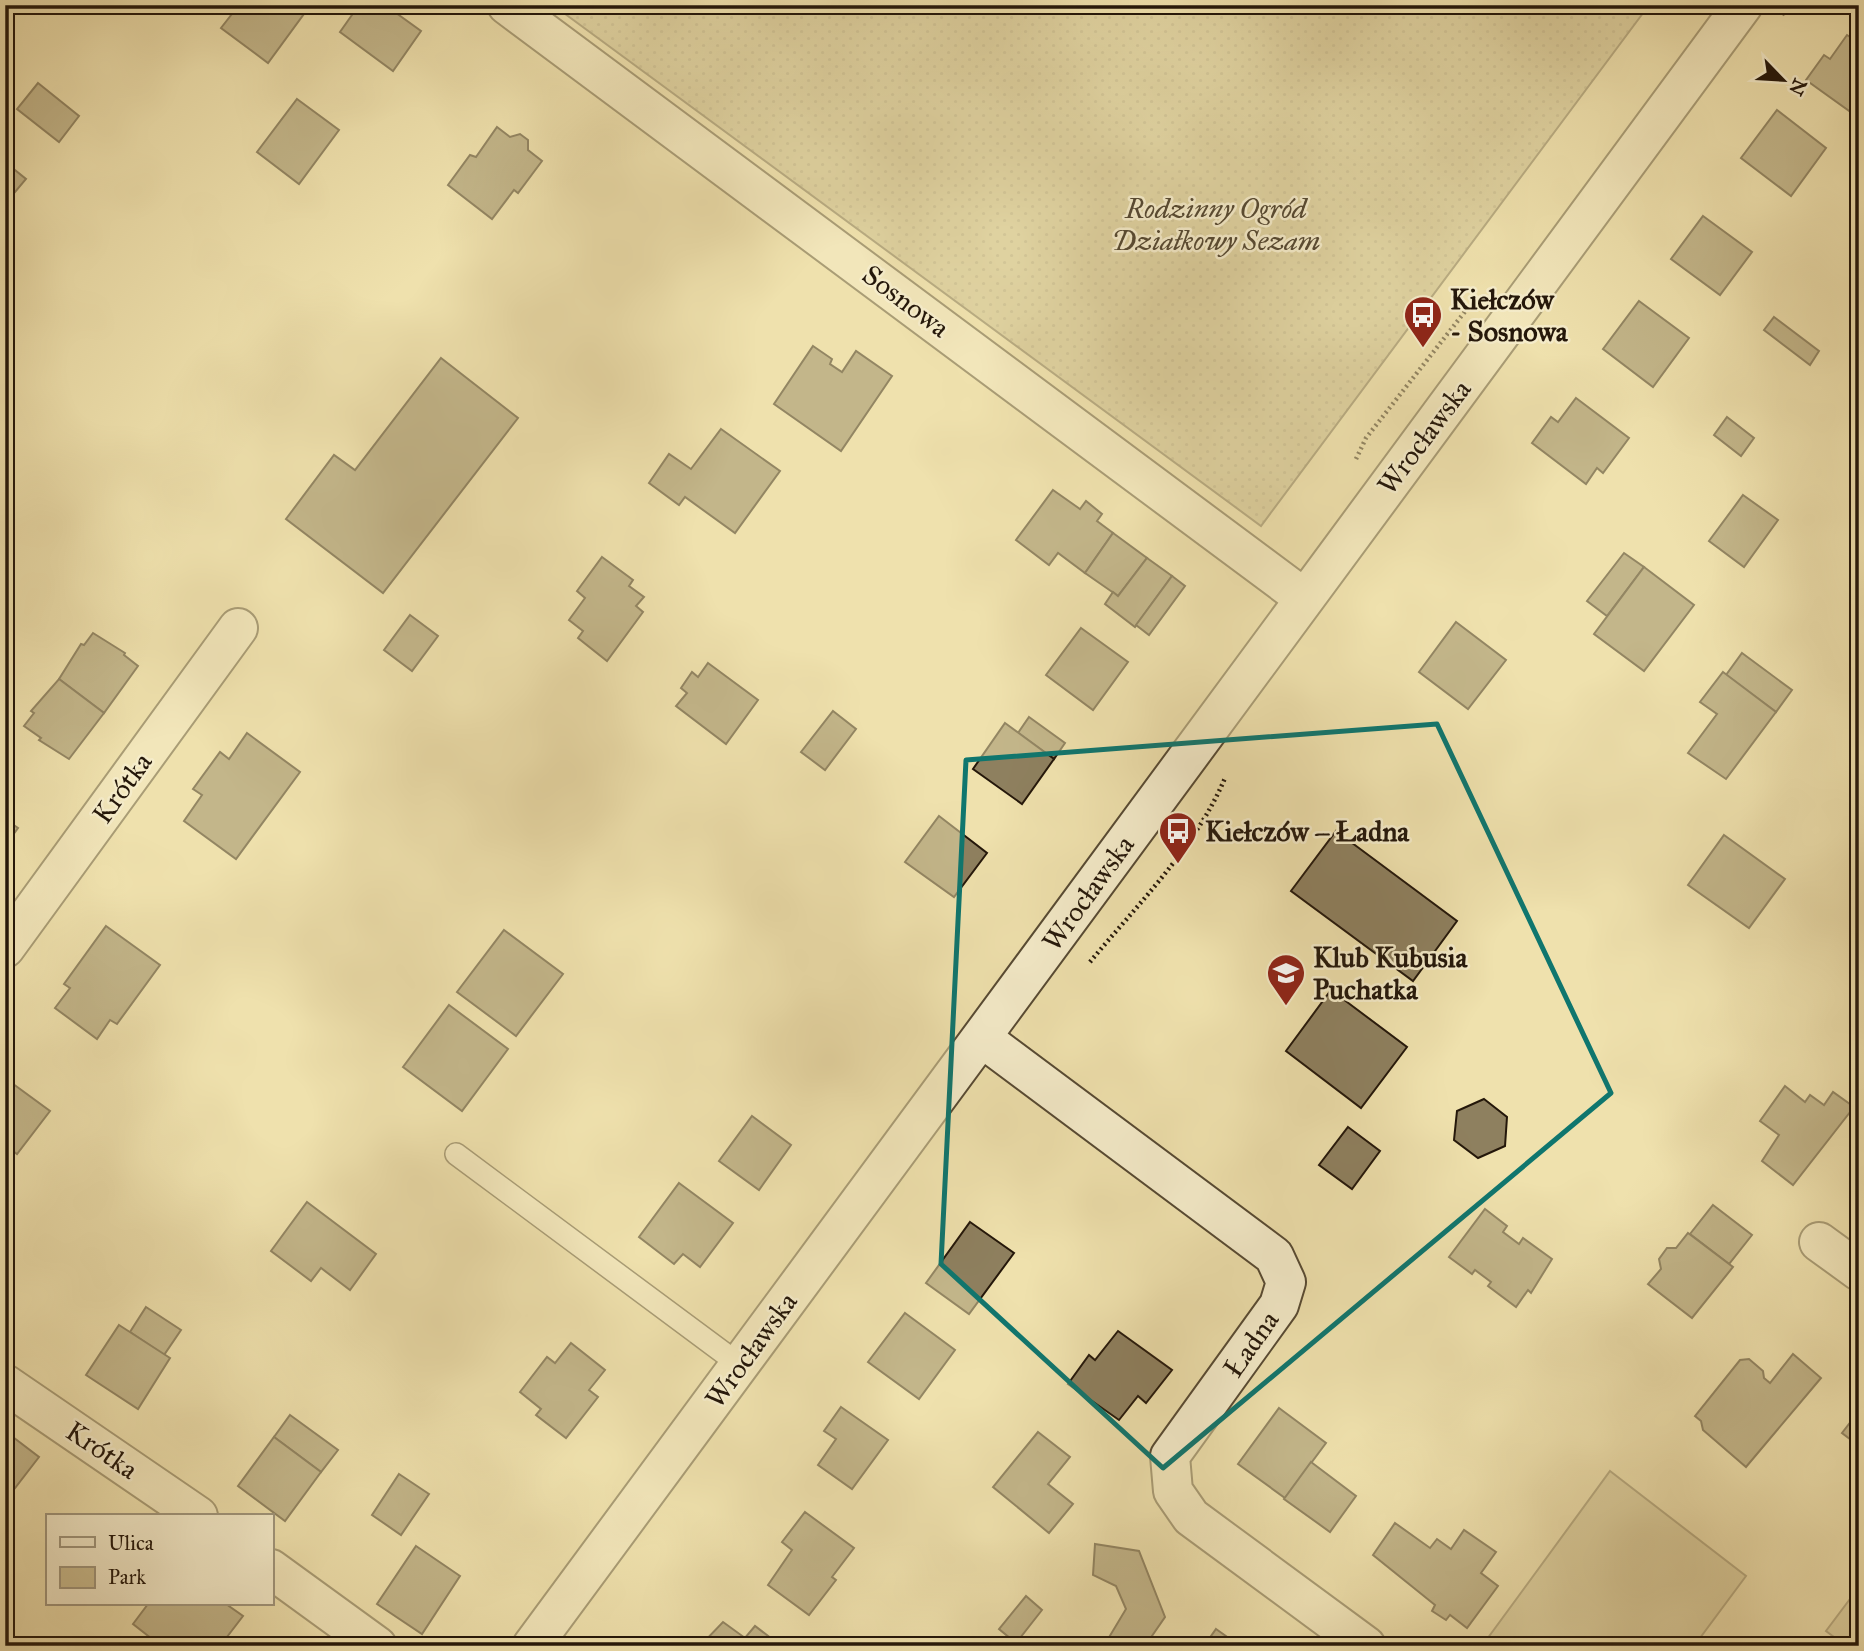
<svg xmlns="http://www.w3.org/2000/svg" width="1864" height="1651" font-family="'IM FELL Great Primer',serif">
<defs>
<pattern id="garden-dots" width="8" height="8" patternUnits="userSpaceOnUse" patternTransform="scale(1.75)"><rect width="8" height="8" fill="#ccbf91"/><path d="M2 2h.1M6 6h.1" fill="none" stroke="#afa37c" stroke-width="1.8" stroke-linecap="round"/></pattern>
</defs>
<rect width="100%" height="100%" fill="#efe1ad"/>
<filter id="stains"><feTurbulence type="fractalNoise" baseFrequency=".00286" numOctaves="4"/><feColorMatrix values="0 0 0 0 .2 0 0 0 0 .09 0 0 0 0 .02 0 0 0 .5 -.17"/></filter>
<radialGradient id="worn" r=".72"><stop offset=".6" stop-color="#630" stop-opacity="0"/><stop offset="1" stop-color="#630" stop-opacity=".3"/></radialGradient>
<g fill="#ccbf91" stroke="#786b4e" stroke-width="2">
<path d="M1610 1471 1746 1576 1694 1646H1482Z"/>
<path d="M1859 1587V1646H1846L1826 1631Z"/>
</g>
<path fill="url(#garden-dots)" stroke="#786b4e" stroke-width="2" d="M553 5H1649L1261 526Z"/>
<g fill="#8e805f" stroke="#24170a" stroke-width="2">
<path d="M239 5H307L309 7 268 63 221 28Z"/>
<path d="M359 5H385L421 31 393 71 340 32Z"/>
<path d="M1847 35 1859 43V118L1806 80 1824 55 1830 59Z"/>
<path d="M38 83 79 116 59 142 17 109Z"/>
<path d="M297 99 339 130 299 184 257 152Z"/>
<path d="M1777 110 1826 148 1791 196 1741 158Z"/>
<path d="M497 127 510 137 520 134 528 140V150L542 161 518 193 514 190 492 219 448 185 470 155 476 157Z"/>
<path d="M5 162 26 179 5 204Z"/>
<path d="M1703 216 1752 252 1720 295 1671 259Z"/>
<path d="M1639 301 1689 338 1653 387 1603 349Z"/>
<path d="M1774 317 1819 351 1810 365 1764 330Z"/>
<path d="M813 346 832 359 830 364 842 372 856 351 892 376 841 451 774 404Z"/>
<path d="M441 358 518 418 383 593 286 519 334 455 355 470Z"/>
<path d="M1576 398 1629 438 1603 473 1597 468 1586 484 1532 443 1551 417 1558 422Z"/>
<path d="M1727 417 1754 438 1741 456 1714 435Z"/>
<path d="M721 429 780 471 735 533 685 497 679 505 649 483 669 454 691 469Z"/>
<path d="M1053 490 1080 509 1086 501 1102 514 1097 521 1113 533 1085 573 1058 553 1049 565 1016 540Z"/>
<path d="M1743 495 1778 520 1744 567 1709 541Z"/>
<path d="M1113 533 1147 558 1118 596 1085 573Z"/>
<path d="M1624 553 1644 567 1607 616 1587 601Z"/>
<path d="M602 557 633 580 629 586 644 597 636 606 643 612 607 661 578 638 583 631 569 620 585 598 577 591Z"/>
<path d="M1147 558 1172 576 1135 627 1105 604 1113 592 1118 596Z"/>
<path d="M1644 567 1694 605 1644 671 1594 634Z"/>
<path d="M1172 576 1185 586 1149 635 1136 625Z"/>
<path d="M410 615 438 636 412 671 384 650Z"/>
<path d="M1456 622 1506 660 1468 709 1419 672Z"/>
<path d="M1081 628 1128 662 1093 710 1046 675Z"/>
<path d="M93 633 125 653 124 655 138 666 104 713 59 679 81 644 84 645Z"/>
<path d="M1742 653 1792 690 1776 712 1726 675Z"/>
<path d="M708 663 758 700 726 744 676 706 687 693 681 688 692 672 698 677Z"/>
<path d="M1723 672 1776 712 1726 779 1688 753 1717 714 1700 702Z"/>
<path d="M59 679 104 713 69 759 39 740 41 738 24 726 34 713 31 711Z"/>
<path d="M833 711 856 729 825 770 801 752Z"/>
<path d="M1029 717 1065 743 1054 759 1018 733Z"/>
<path d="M1005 723 1054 759 1022 804 973 769Z"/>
<path d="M247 733 300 772 236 859 184 821 202 795 193 789 220 752 229 759Z"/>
<path d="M939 816 987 853 954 897 905 862Z"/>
<path d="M5 819 18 828 5 846Z"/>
<path d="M1336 831 1457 921 1413 981 1291 891Z"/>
<path d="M1724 835 1785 879 1749 928 1688 885Z"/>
<path d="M106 926 160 965 117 1024 110 1020 97 1039 55 1008 70 988 64 984Z"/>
<path d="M504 930 563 974 516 1036 457 992Z"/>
<path d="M1331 990 1407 1047 1361 1108 1286 1051Z"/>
<path d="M449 1005 508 1049 462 1111 403 1067Z"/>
<path d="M5 1078 50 1111 17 1154 5 1145Z"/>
<path d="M1785 1086 1805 1102 1810 1095 1824 1105 1833 1092 1854 1107 1793 1185 1762 1161 1779 1135 1760 1121Z"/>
<path d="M1484 1099 1507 1117 1505 1146 1478 1158 1454 1140 1457 1111Z"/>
<path d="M752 1116 791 1145 759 1190 719 1161Z"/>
<path d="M1348 1127 1380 1151 1352 1189 1319 1165Z"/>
<path d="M679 1183 733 1223 700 1267 683 1254 674 1264 639 1237Z"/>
<path d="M307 1202 376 1254 350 1290 321 1268 311 1281 271 1251Z"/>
<path d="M1713 1205 1752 1235 1729 1264 1690 1234Z"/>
<path d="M1485 1209 1507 1226 1503 1232 1519 1244 1523 1238 1552 1259 1531 1293 1528 1290 1516 1307 1488 1286 1491 1282 1475 1270 1472 1274 1449 1257Z"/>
<path d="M970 1222 1014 1253 969 1314 926 1283Z"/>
<path d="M1688 1233 1733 1267 1692 1318 1648 1284 1661 1269 1659 1259 1667 1248H1676Z"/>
<path d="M146 1307 181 1330 164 1355 130 1332Z"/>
<path d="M905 1313 955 1350 919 1399 868 1362Z"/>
<path d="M119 1325 170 1358 138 1409 86 1375Z"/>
<path d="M1118 1331 1172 1370 1146 1403 1138 1396 1119 1420 1068 1384 1089 1355 1095 1360Z"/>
<path d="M571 1343 605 1370 589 1390 598 1397 566 1438 536 1415 541 1409 520 1392 547 1357 555 1363Z"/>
<path d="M1793 1354 1821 1378 1746 1467 1703 1430 1701 1421 1695 1416 1740 1360 1749 1359 1763 1371 1764 1378 1770 1383Z"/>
<path d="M841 1407 888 1440 852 1489 818 1465 836 1439 824 1431Z"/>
<path d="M1279 1408 1326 1443 1285 1498 1238 1464Z"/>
<path d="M1859 1411V1446L1842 1433Z"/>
<path d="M290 1415 338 1450 321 1472 274 1437Z"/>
<path d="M5 1431 39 1457 5 1501Z"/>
<path d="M1038 1432 1070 1457 1048 1484 1073 1504 1049 1533 993 1487Z"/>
<path d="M274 1437 321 1472 285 1521 238 1486Z"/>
<path d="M1311 1462 1356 1496 1330 1532 1284 1499Z"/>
<path d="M399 1474 429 1494 401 1535 372 1515Z"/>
<path d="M805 1512 854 1548 832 1577 836 1580 809 1615 768 1585 792 1550 782 1542Z"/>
<path d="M1395 1523 1430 1548 1437 1539 1451 1549 1464 1530 1496 1552 1481 1573 1498 1586 1467 1628 1450 1615 1446 1620 1432 1611 1435 1605 1373 1555Z"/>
<path d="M1095 1544 1139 1551 1165 1617 1145 1646 1105 1644 1126 1609 1116 1586 1093 1575Z"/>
<path d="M416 1546 460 1576 422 1634 377 1604Z"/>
<path d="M1026 1596 1042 1610 1016 1643 999 1629Z"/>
<path d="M148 1604H226L243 1616 220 1646H161L133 1624Z"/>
<path d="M723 1622 745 1638 755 1626 772 1639 767 1646H700Z"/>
<path d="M1216 1629 1240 1646H1204Z"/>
</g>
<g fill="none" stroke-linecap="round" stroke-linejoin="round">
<defs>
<path id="service" d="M456 1154 740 1365"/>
<g id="minor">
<path d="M507 5 1304 598"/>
<path d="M5 948 238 628"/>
<path d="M982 1038 1274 1256 1286 1282 1279 1305 1170 1456 1173 1491 1191 1517 1366 1646"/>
<path d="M1819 1242 1859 1271"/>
<path d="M5 1384 198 1516"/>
<path d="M271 1569 377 1646"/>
</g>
<path id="tertiary" d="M532 1646 1743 5"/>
</defs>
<use href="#service" stroke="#574a33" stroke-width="24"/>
<use href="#minor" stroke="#574a33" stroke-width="42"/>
<use href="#tertiary" stroke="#574a33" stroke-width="42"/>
<g stroke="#24170a" stroke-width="4.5" stroke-dasharray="2 3.5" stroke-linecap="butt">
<path d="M1782 15 1789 5"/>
<path d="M1356 459 1366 438 1467 309"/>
<path d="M1090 962C1137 905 1196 847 1225 778"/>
</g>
<use href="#service" stroke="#f5ecca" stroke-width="21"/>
<use href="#minor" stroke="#f5ecca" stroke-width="38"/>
<use href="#tertiary" stroke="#f5ecca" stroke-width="38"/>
</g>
<path d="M0 0H1864V1651H0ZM1437 724 1611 1093 1163 1468 941 1264 966 760Z" fill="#efe1ad" fill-opacity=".55" fill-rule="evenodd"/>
<path fill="none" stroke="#0f766e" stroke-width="5" stroke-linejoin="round" d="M1437 724 1611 1093 1163 1468 941 1264 966 760Z"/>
<defs>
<symbol id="bus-pin" viewBox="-11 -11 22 30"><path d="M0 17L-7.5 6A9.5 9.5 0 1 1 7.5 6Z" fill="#8f2418" stroke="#f5ecca"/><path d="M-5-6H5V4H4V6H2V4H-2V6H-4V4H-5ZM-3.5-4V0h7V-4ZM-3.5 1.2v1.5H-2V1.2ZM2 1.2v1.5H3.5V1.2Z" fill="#fff"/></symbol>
<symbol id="school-pin" viewBox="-11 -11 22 30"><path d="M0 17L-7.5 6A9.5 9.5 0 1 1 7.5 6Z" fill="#8f2418" stroke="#f5ecca"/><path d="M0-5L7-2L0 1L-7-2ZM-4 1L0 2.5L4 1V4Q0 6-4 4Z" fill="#fff"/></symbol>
</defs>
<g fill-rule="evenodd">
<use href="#bus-pin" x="1401" y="293" width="44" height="60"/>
<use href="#bus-pin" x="1156" y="809" width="44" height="60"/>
<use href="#school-pin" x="1264" y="951" width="44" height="60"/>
</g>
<g text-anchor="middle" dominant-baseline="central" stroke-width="5" stroke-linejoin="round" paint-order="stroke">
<g font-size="28" font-style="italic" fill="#564932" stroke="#f5ecca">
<text x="1216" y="208">Rodzinny Ogród<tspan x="1216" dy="32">Działkowy Sezam</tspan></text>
</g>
<g font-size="28" font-weight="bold" fill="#24170a" stroke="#f5ecca" text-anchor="start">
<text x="1450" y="299">Kiełczów<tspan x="1450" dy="32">- Sosnowa</tspan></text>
<text x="1205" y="831">Kiełczów – Ładna</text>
<text x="1313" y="957">Klub Kubusia<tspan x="1313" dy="32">Puchatka</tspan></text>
</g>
<g font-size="28" fill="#24170a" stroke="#f5ecca">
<text transform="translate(906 301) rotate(37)">Sosnowa</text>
<text transform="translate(1424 437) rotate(-53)">Wrocławska</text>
<text transform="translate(122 788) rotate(-54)">Krótka</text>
<text transform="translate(1088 893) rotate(-54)">Wrocławska</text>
<text transform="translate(1251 1344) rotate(-55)">Ładna</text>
<text transform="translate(751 1350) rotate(-54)">Wrocławska</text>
<text transform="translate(102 1450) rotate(34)">Krótka</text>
</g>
</g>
<rect width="1864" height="1651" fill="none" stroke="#efe1ad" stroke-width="28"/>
<rect x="7" y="7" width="1850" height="1637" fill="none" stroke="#24170a" stroke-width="3.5"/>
<rect x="14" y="14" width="1836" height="1623" fill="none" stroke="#24170a" stroke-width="2"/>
<rect x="46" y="1514" width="228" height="91" fill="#f5ecca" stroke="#a1977d" stroke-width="2"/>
<rect x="60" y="1537" width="35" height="10" fill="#f5ecca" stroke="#a1977d" stroke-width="2"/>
<text x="108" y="1550" font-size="21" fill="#24170a">Ulica</text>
<rect x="60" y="1567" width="35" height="21" fill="#ccbf91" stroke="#a1977d" stroke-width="2"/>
<text x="108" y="1584" font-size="21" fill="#24170a">Park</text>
<g transform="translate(1783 80) rotate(115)" stroke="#f5ecca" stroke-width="5" paint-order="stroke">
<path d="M0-5L12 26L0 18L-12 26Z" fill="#24170a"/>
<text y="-10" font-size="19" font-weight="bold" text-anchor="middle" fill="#24170a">N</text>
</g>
<rect width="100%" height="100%" filter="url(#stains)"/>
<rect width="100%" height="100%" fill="url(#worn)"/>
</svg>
